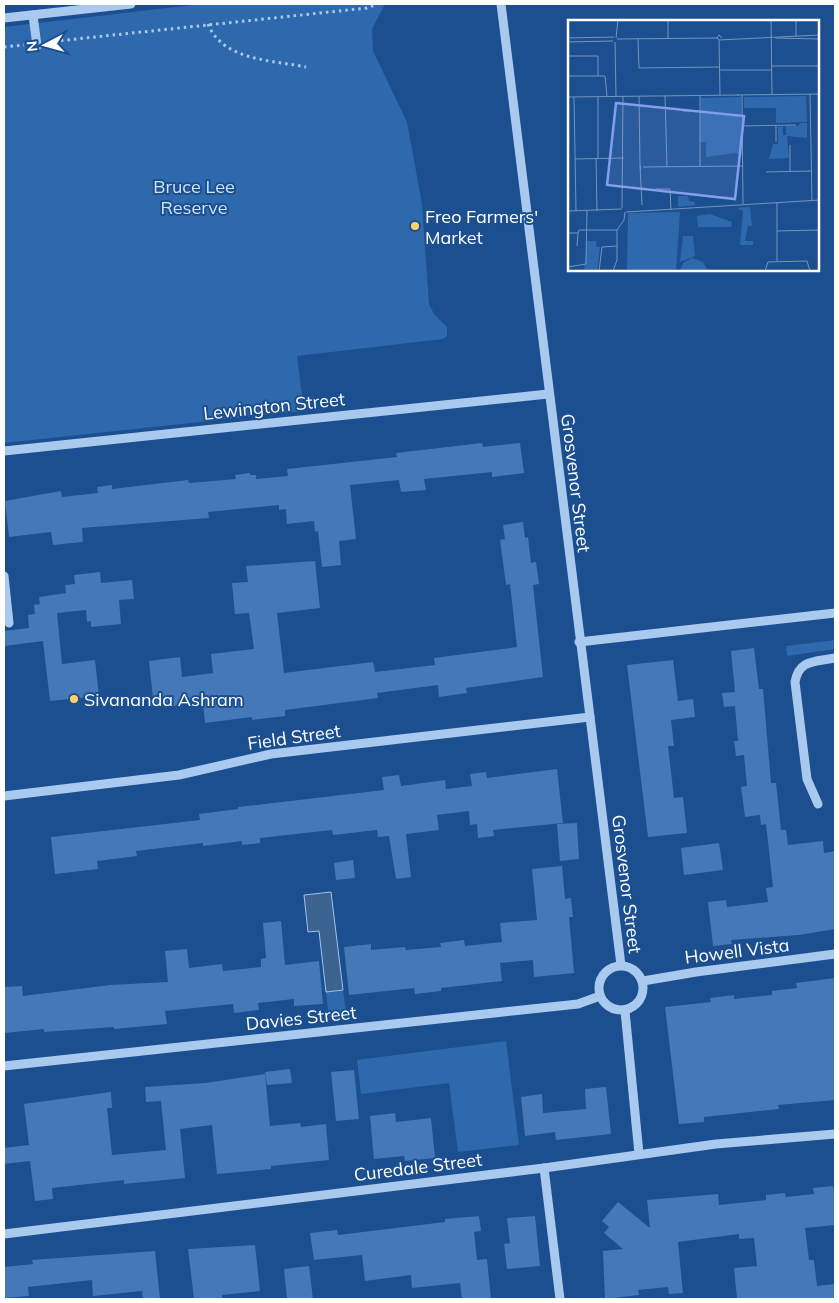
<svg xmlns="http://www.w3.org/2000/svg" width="839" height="1303" font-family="Mulish,sans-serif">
<rect width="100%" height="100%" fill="#1b4f8f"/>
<g fill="#2e69ad">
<path d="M201 4H385L372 29 373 51 407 122 422 204 429 304 434 314 447 327V336L443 339 297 356 304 411 4 443V27Z"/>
<path d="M835 640V649L787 656 786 646Z"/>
<path d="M343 990 347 1018 329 1020 326 992Z"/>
<path d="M506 1041 519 1145 458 1152 449 1083 361 1094 357 1060Z"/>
</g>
<path fill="#3c6290" stroke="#9cc4f0" d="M331 892 343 990 326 992 319 931 308 932 304 895Z"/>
<g fill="#4478b7">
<path d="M482 443 483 447 520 443 524 473 492 477V472L424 479 426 490 401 492 399 480 350 485 356 539 339 541 341 565 322 567 318 531 315 532 314 521 287 524 286 509 279 510V505L208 512 209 518 82 528 83 542 53 545 51 532 9 537 5 501 61 491 62 497 98 493 97 487 112 485V489L188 480 189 483 236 479 235 475 250 473V475H256V479L288 476 287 469 397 457 396 453Z"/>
<path d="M523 522 525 538 528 537 531 563 536 562 539 584 533 585 543 677 466 688 467 693 439 697 438 685 377 693 378 698 285 710V716L252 720V717L205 723 203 703 154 708 149 661 180 657 182 677 213 673 211 654 254 649 249 613 235 614 232 583 248 582 246 566 315 561 320 608 277 613 284 673 373 662 375 672 435 665 434 658 517 647 510 584 506 585 500 540 505 539 503 525Z"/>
<path d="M100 572 101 583 132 580 134 599 119 600 121 624 91 627V621L87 622 86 610 57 613 62 664 95 660 99 696 50 701 43 641 4 646V631L29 628 28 615 35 614 34 605 40 604 39 597 66 593 65 585 75 584 74 575Z"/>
<path d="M754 648 759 689H763L771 783H776L781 830H786L788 845 823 841 824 853 835 851V929L799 935 731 940 732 944 713 946 708 902 726 900 727 907 768 902 766 888 773 887 766 824 761 825 760 815 745 817 741 787 747 786 744 755 736 756 734 741H738L735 706 724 707 722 693 735 692 731 651Z"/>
<path d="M673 660 678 701 693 699 695 717 671 720 674 746H668L674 798 683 797 687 833 648 837 627 665Z"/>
<path d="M557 769 563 823 493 830 494 836 478 838 477 824 470 825 469 811 437 815 439 830 406 834 411 877 396 879 389 836 378 837 377 830 333 835 332 830 260 838V843L242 845V841L203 846V843L136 851 137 856 97 861 98 869 55 874 51 837 200 820 199 814 238 809V807L384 790 382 777 399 775 401 786 445 780 446 789 472 786 470 774 486 772 487 778Z"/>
<path d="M577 823 579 859 560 861 557 824Z"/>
<path d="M719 843 723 870 684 875 681 848Z"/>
<path d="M353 860 355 878 336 880 334 863Z"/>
<path d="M562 866 565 899 571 898 573 917H569L574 973 534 977 533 960 500 963 502 981 441 988V991L415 994 414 988 349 995 344 947 371 944V950L405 947 406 950 441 947 440 943 464 940 465 946 502 942 500 923 537 920 532 869Z"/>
<path d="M281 921 285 965 319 961 323 1004 294 1006V999L258 1003 259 1010 234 1013 233 1004 165 1011 167 1024 114 1029V1027L44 1032V1029L5 1033 4 987 22 986 23 996 110 985 168 982 165 951 187 949 189 968 222 964 223 971 261 967V959L266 958 263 923Z"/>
<path d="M835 978V1100L778 1105 779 1109 704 1117V1122L679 1124 665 1007 711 1002 710 998 734 995V999L772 995V991L797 988 796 983Z"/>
<path d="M290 1069 292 1083 267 1085 265 1072Z"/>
<path d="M354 1070 359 1119 336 1121 331 1072Z"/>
<path d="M265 1074 270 1126 300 1123 301 1127 326 1124 329 1160 271 1166V1169L217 1174 212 1125 180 1129 185 1178 124 1184V1180L52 1188 53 1199 35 1201 30 1161 4 1164V1148L29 1145 24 1104 111 1092 112 1108H107L112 1155 166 1150 161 1101 146 1102 145 1087 206 1083Z"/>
<path d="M606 1087 611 1134 556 1140 555 1132 525 1136 521 1097 542 1094 543 1113 586 1109 585 1089Z"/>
<path d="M395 1113 396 1122 431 1118 435 1158 405 1161 404 1156 374 1159 370 1116Z"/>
<path d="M833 1186 835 1197V1225L805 1228 809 1260H814L817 1286 835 1284V1299H737L734 1268 757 1266 754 1238 739 1239V1234L678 1242 683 1293 669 1294 668 1287 638 1290 639 1295 605 1299 603 1251 623 1249 604 1233 609 1227 602 1221 618 1202 650 1228 647 1200 718 1194 719 1205 766 1200V1195L785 1193 786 1197 814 1194 813 1188Z"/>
<path d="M479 1216 481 1231 474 1232 477 1260 487 1259 491 1299H462L460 1283 412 1288 411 1275 365 1281 362 1255 314 1260 310 1233 337 1230 338 1235 445 1222V1219Z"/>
<path d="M535 1216 540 1266 507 1269 504 1244 510 1243 507 1218Z"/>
<path d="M255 1245 260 1291 222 1295V1298L194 1299 188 1249Z"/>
<path d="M155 1251 160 1299H143L142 1291 93 1296 92 1280 28 1287 29 1296 4 1298V1267L33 1264 32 1260Z"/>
<path d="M309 1266 313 1299H287L284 1269Z"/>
</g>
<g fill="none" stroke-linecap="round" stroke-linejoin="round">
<g stroke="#a9c9ee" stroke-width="3" stroke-dasharray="2.5 4" stroke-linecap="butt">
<path d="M208 24C223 61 272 60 306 67"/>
<path d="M48 42 367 8 377 4"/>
<path d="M4 47 24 45"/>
</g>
<g stroke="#a9c9ee" stroke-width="9">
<path d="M501 4 621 965"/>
<path d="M33 15 37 46"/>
<path d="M4 18 131 4"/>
<path d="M4 451 548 394"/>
<path d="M4 576 9 623"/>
<path d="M579 642 835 613"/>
<path d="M4 796 179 775 271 754 590 717"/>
<path d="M818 804 807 779 795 682C799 659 816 662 835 658"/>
<circle cx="621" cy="988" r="22"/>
<path d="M643 981 696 972 835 954"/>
<path d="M625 1011 639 1154"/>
<path d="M4 1066 578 1004 600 996"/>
<path d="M544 1168 560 1299"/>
<path d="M4 1234 544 1168 716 1144 835 1134"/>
</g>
</g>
<g fill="#ffd166" stroke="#1b4f8f" stroke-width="2">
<circle cx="415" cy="226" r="5"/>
<circle cx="74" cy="699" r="5"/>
</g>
<g text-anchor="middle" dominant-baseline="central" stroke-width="4" stroke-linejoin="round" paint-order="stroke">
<g font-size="18" fill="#cfe3fa" stroke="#1b4f8f">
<text x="194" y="186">Bruce Lee<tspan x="194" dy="21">Reserve</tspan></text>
</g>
<g font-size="18" fill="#fff" stroke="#1b4f8f" text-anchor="start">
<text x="425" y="216">Freo Farmers'<tspan x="425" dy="21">Market</tspan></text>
<text x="84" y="699">Sivananda Ashram</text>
</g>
<g font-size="18" fill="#fff" stroke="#1b4f8f">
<text transform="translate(274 406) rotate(-6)">Lewington Street</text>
<text transform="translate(576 483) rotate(83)">Grosvenor Street</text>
<text transform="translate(294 737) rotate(-8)">Field Street</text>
<text transform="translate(627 884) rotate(83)">Grosvenor Street</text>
<text transform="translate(737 951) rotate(-7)">Howell Vista</text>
<text transform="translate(301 1018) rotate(-6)">Davies Street</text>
<text transform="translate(418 1167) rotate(-7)">Curedale Street</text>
</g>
</g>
<g transform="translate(568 20)">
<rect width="251" height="251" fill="#1b4f8f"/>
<path d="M238 76 239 102 208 103V88H176V77ZM173 77 174 135 167 133 138 137V122H132L133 78ZM232 103H239V118L219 116 221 138 201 139 205 124H210V107L215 106V115H218V106H230ZM110 176H120L121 181 127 182V185L110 187ZM182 187 184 206H180L177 221H185V225H172L175 191 169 188ZM112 192 108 251H52L59 250 60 193ZM142 194 164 202 163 207H130L129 196ZM115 216H125L127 236 112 242ZM19 221H28V226L32 227 29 251H16ZM124 238 135 242 139 249 151 251H112L115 243Z" fill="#2e69ad"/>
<path fill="none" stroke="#7695bc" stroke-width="1" d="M100 0V18M203 0 204 74M228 16V0M0 18 46 17M48 18 50 0M154 18 151 15 149 18 151 20 252 15M207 18 252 19M49 19 149 18M70 19 71 48 151 47M151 20 152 75M0 22 45 21M47 22 48 76M0 36H30V56M204 46H252M152 50H204M0 56H37L39 76M242 74 244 181M169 75 252 74M174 75 175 184M71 76 72 145M97 76 99 147M132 76V146M0 77 171 75M6 77 8 191M30 77V138M115 91H132M174 106 228 105M208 122V106M222 125V151M28 138 29 191M7 139 56 138M75 147 175 146M73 149 72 145 74 185M198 152 243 151M88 169H102L103 190M209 182V241M54 188 55 76M0 191 54 189M58 192 252 180M209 211 252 210M0 213H10L9 226M10 213 11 210H49M0 247 18 244 19 191M31 251 34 227 49 226M45 251 49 240V210L56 200 57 192M197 251 200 242 239 241 242 251"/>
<path fill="#839eea" fill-opacity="0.15" stroke="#839eea" stroke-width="2.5" d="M48 83 176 96 167 179 39 165Z"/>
<rect width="251" height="251" fill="none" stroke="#fff" stroke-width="2.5"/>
</g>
<rect width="839" height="1303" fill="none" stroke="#ffffff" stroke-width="10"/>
<g transform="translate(45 45) rotate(264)" stroke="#1b4f8f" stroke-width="4" paint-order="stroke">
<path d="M0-4L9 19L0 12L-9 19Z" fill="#ffffff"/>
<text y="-8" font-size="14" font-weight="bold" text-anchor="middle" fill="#ffffff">N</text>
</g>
</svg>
